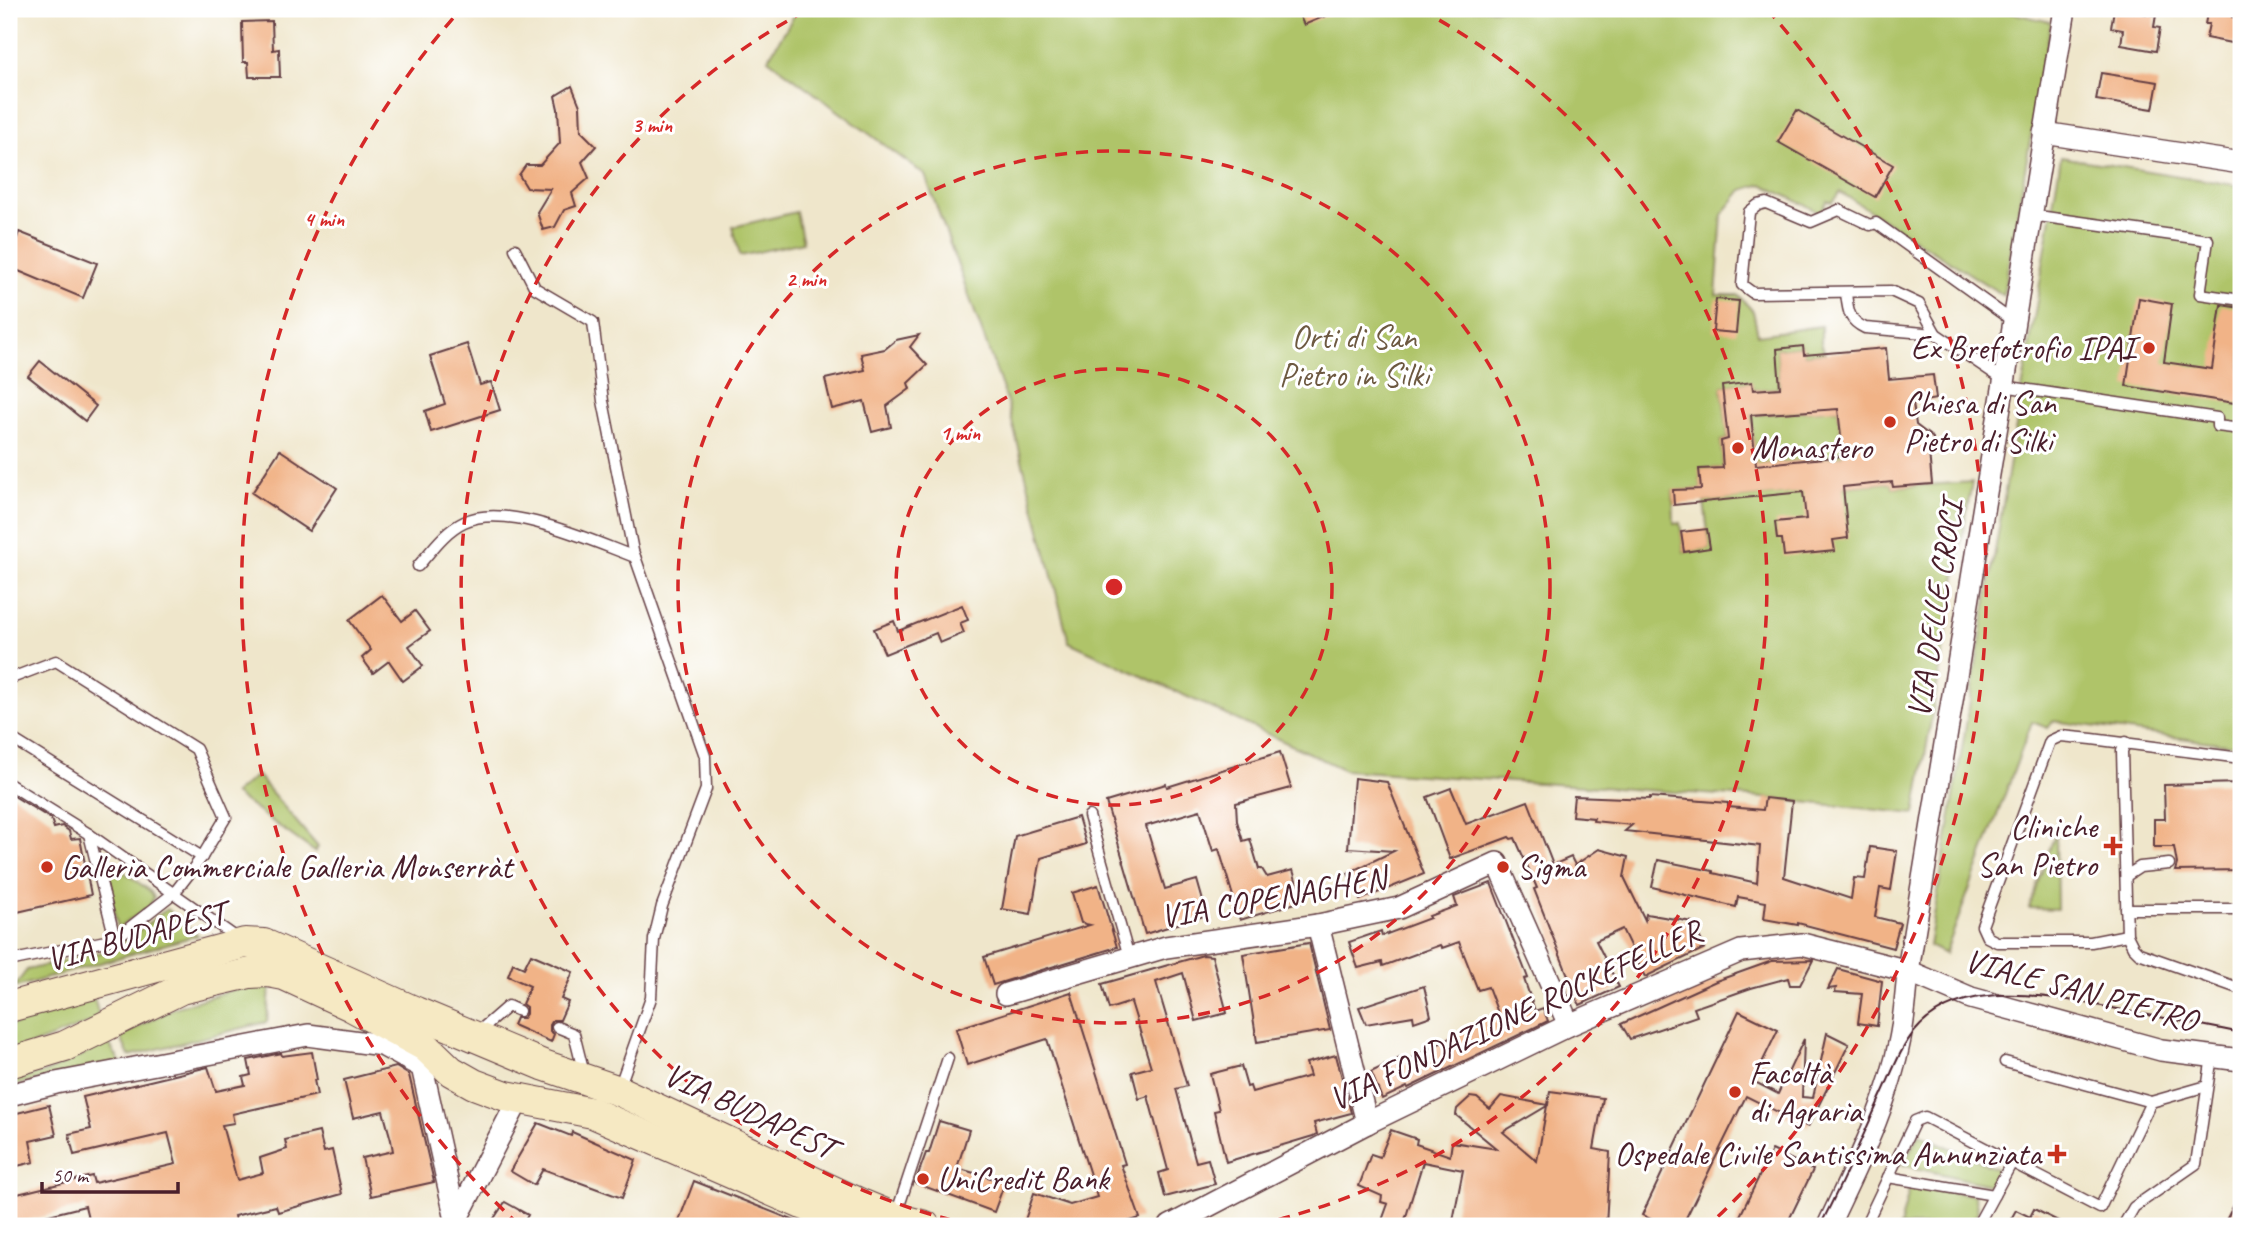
<svg xmlns="http://www.w3.org/2000/svg" width="2250" height="1235" font-family="Caveat,sans-serif">
<rect width="100%" height="100%" fill="#fff"/>
<filter id="ink" filterUnits="userSpaceOnUse"><feTurbulence type="fractalNoise" baseFrequency=".0143" numOctaves="2"/><feDisplacementMap in="SourceGraphic" scale="14" xChannelSelector="R" yChannelSelector="G"/><feConvolveMatrix kernelMatrix="1 2 1 2 8 2 1 2 1" color-interpolation-filters="sRGB"/></filter>
<filter id="wash" filterUnits="userSpaceOnUse"><feTurbulence type="fractalNoise" baseFrequency=".00686" numOctaves="4" result="noise"/><feDisplacementMap in="SourceGraphic" scale="28" xChannelSelector="R" yChannelSelector="G"/><feGaussianBlur stdDeviation="1.57" result="paint"/><feColorMatrix in="noise" values="0 0 0 0 0 0 0 0 0 0 0 0 0 0 0 0 0 1.4 0 .05"/><feComposite in="paint" operator="in"/></filter>
<g filter="url(#wash)">
<rect width="100%" height="100%" fill="#efe6cb"/>
<g fill="#afc469" stroke="#7c724a" stroke-width="2">
<path d="M798 9H1994L2051 22 2003 295 1840 192 1832 202 1827 201 1821 213 1762 184 1742 190 1722 215 1716 295H1738L1753 311 1758 335 1821 326V343L1825 353 1804 355 1802 346 1777 349 1780 388 1753 390 1751 382 1722 386 1728 439 1721 441 1723 468 1700 469 1701 489 1673 491 1674 524 1680 523 1684 552 1710 548 1704 502 1892 482 1893 487 1972 482 1915 814 1765 798 1345 770 1069 642 1006 398 925 175 768 59Z"/>
<path d="M2061 157 2241 186V746L2053 721 2048 728 2032 722 1945 954 1929 946Z"/>
<path d="M796 212 803 242 740 256 733 227Z"/>
<path d="M1838 409 1843 456 1756 465 1751 415Z"/>
<path d="M257 775 318 847 315 852 234 794Z"/>
<path d="M2056 831 2057 909 2029 908Z"/>
<path d="M109 861 150 891 154 897 149 907 118 928 102 862Z"/>
<path d="M167 909 198 935 9 989 14 987 27 970 114 949Z"/>
<path d="M238 988H270L267 1022 129 1056 120 1036 174 1008Z"/>
<path d="M94 998 100 1019 9 1054V1026Z"/>
<path d="M108 1042 122 1065 9 1086V1081L50 1071Z"/>
<path d="M1919 1134 1997 1169 1989 1185 1903 1165Z"/>
<path d="M1916 1187 1974 1195 1978 1211 1969 1226H1900L1909 1191Z"/>
</g>
<g id="blocks">
<g fill="#f1b387" fill-rule="evenodd">
<path d="M1296 9H1342L1304 25Z"/>
<path d="M2114 9 2156 15 2154 27 2160 28 2156 51 2121 45 2123 30 2111 28Z"/>
<path d="M2208 9H2234L2232 17 2241 19V45L2206 38 2209 24H2205Z"/>
<path d="M272 21 273 50 279 49 280 77H249L248 62H243L242 22Z"/>
<path d="M2101 73 2158 82 2153 109 2096 100Z"/>
<path d="M572 86 580 106 581 131 596 146 582 162 589 178 572 193 576 206 564 210 555 227 543 230 537 212 551 189 527 188 519 175 526 165H540L560 143 558 109 555 96Z"/>
<path d="M1797 110 1893 165 1875 197 1778 142Z"/>
<path d="M19 232 97 263 83 298 9 267V234L17 238Z"/>
<path d="M2139 298 2172 304 2164 362 2212 369 2221 305 2241 308V404L2126 386Z"/>
<path d="M1716 299 1739 301 1736 333 1713 331Z"/>
<path d="M919 335 910 347 927 365 908 383 910 389 887 406 891 427 872 432 864 401 832 409 825 379 865 370 861 354 885 349 896 340Z"/>
<path d="M467 344 480 385 491 382 500 410 431 432 425 411 445 404 430 356Z"/>
<path d="M1803 346 1804 355 1886 348 1889 379 1933 375 1936 399 1913 403 1916 425 1933 438 1931 450 1929 452 1932 484 1893 487 1892 482 1843 487 1848 538 1833 540 1835 551 1784 556 1782 539H1777L1775 522 1806 519 1803 492 1674 505 1673 490 1701 489 1699 469 1723 468 1721 441 1728 439 1722 386 1752 382 1753 390 1780 388 1777 349ZM1838 409 1843 456 1756 465 1751 415Z"/>
<path d="M40 361 96 406 85 421 28 376Z"/>
<path d="M280 450 337 488 309 531 252 493Z"/>
<path d="M1707 529 1710 548 1684 552 1681 532Z"/>
<path d="M382 595 402 621 415 611 430 631 409 646 423 666 403 681 389 661 373 673 362 658 371 650 349 620Z"/>
<path d="M962 605 968 620 960 623 964 633 940 643 936 633 885 654 874 629 894 621 898 631Z"/>
<path d="M1280 752 1291 788 1236 803 1237 821 1243 841 1250 839 1259 869H1262L1267 877 1293 870 1302 901 1240 920 1219 849 1213 851 1200 810 1146 826 1165 889 1197 880 1207 915 1145 934 1106 802 1166 784 1167 787Z"/>
<path d="M1354 778 1387 782 1424 874 1360 900 1348 873 1394 851 1348 848Z"/>
<path d="M2241 783V870L2175 871 2177 864 2174 847H2154V819H2165L2164 785Z"/>
<path d="M1451 788 1466 824 1528 801 1553 865 1571 857 1575 865 1599 849 1628 857 1624 877 1645 920 1646 914 1692 922 1705 948 1645 977 1622 929 1596 941 1619 987 1580 1005 1571 989 1573 988 1534 889 1537 888 1515 838 1511 839 1509 837 1450 859 1427 797Z"/>
<path d="M9 793 51 819 54 828 62 826 69 831 71 839 80 838 91 895 9 914Z"/>
<path d="M1574 796 1650 799V797L1728 803V807L1763 810 1765 798 1792 801 1784 877 1851 899 1854 878 1865 879 1870 847 1897 851 1891 890 1880 888 1875 917 1900 923 1893 948 1798 923V925L1764 919 1766 902 1738 897 1736 907 1652 887 1658 860 1713 871V873L1757 883 1760 846 1625 831 1632 825 1593 821 1594 818 1572 816Z"/>
<path d="M1078 817 1086 844 1041 858 1031 914 1002 909 1015 836Z"/>
<path d="M1491 883 1528 978 1524 979 1535 1011 1543 1008 1548 1021 1408 1088 1407 1087 1382 1099 1371 1072 1402 1057 1404 1062 1498 1013 1488 987 1478 990 1459 942 1442 948 1440 945 1383 966 1382 962 1358 968 1349 942 1381 931 1382 936 1430 918 1429 916 1457 906 1454 897Z"/>
<path d="M1098 885 1117 947 993 985 984 957 1090 925 1081 923 1072 893Z"/>
<path d="M1309 943 1330 1030 1257 1042 1243 954Z"/>
<path d="M531 954 573 972 561 999 568 1002 560 1020H553L550 1025V1031L554 1034 551 1042 513 1025 516 1018H523L526 1014V1007L522 1004 530 986 508 976 513 963 524 968Z"/>
<path d="M1203 955 1212 956 1227 1013 1196 1021 1183 973 1156 982 1187 1086 1176 1089 1196 1162 1208 1159 1215 1184 1165 1197 1159 1173 1168 1170 1148 1096 1139 1099 1132 1072 1151 1067 1131 1002 1109 1009 1102 984Z"/>
<path d="M1813 960 1800 985H1790L1788 978 1751 988 1694 1008 1697 1016 1630 1039 1621 1024 1716 981 1772 961Z"/>
<path d="M1838 969 1882 981 1877 1026 1858 1023 1862 994 1835 992 1836 988 1828 989Z"/>
<path d="M1424 986 1431 1016 1414 1022 1413 1016 1366 1024 1359 1007Z"/>
<path d="M1071 992 1125 1164 1121 1165 1140 1218 1114 1226H1023L1034 1193 1070 1205 1097 1197 1047 1039 967 1065 956 1029Z"/>
<path d="M1739 1011 1778 1030 1753 1081 1778 1094 1804 1039 1802 1097 1813 1098 1827 1033 1849 1044 1808 1127 1746 1096 1682 1226H1665L1642 1215Z"/>
<path d="M312 1052 317 1080H314L317 1095 232 1114 234 1123 222 1125 237 1180 263 1173 260 1158 287 1149 285 1140 319 1132 324 1152 332 1150 342 1194 278 1212 276 1206 234 1216 236 1224 228 1226H90L85 1206 9 1225V1196L92 1176 94 1183 176 1164 168 1133 74 1155 69 1134 91 1129 83 1097 208 1067 216 1091 245 1085 243 1077 251 1075 248 1060 281 1053 282 1056Z"/>
<path d="M1336 1055 1351 1113 1314 1123 1317 1134 1313 1136 1226 1162 1214 1111 1219 1110 1210 1074 1241 1066 1247 1087 1250 1086 1252 1092 1310 1076 1306 1063Z"/>
<path d="M396 1067 409 1075 434 1182 371 1196 362 1158 393 1151 391 1140 383 1111 353 1118 344 1080Z"/>
<path d="M1550 1091 1603 1098 1594 1149 1610 1152 1606 1226H1452L1463 1170 1423 1162 1403 1226H1380L1388 1204 1381 1202 1382 1196 1359 1186 1371 1154 1380 1157 1391 1130 1417 1139 1416 1144 1450 1156 1452 1142 1497 1149 1456 1115 1457 1109 1470 1097 1477 1098 1490 1109 1501 1096 1548 1105ZM1547 1106 1537 1161 1503 1132Z"/>
<path d="M49 1105 56 1135 30 1141 34 1162 9 1168V1115Z"/>
<path d="M939 1121 969 1130 957 1168 1005 1182 994 1212 915 1183 926 1153H929Z"/>
<path d="M538 1123 571 1136 572 1132 636 1160 622 1198 543 1169 534 1185 510 1171Z"/>
<path d="M1772 1150 1813 1170 1786 1226H1735Z"/>
<path d="M694 1181 805 1225V1226H677Z"/>
<path d="M2241 1191V1226H2223Z"/>
<path d="M505 1202 528 1215 523 1224 527 1226H489Z"/>
<path d="M2034 1209 2068 1226H2007L2016 1210 2030 1217Z"/>
</g>
</g>
</g>
<g filter="url(#ink)">
<use href="#blocks" fill-opacity="0" stroke="#633d43" stroke-width="2"/>
<g fill="none" stroke-linecap="round" stroke-linejoin="round">
<defs>
<g id="lane">
<path d="M2031 215 2208 240 2200 294 2241 300"/>
<path d="M515 249 535 288 593 322 603 401 633 551 705 756 706 789 662 906 654 939 651 998 619 1088"/>
<path d="M1846 293C1848 310 1848 320 1865 328L1936 334"/>
<path d="M2004 380 1936 334 1919 304 1891 291 1753 293 1742 285 1749 212 1758 205 1766 203 1811 222 1839 210 1870 225 1876 223 2014 322"/>
<path d="M2003 386 2217 418V426L2241 429"/>
<path d="M418 566C432 550 445 531 464 522 506 501 594 542 635 557"/>
<path d="M9 679 56 661 196 749 226 817 202 857 175 892 115 939 9 961"/>
<path d="M9 737 202 857"/>
<path d="M2126 742 2122 751 2127 935"/>
<path d="M2241 758 2092 739 2061 736 2050 741 1982 926 1987 937 1997 942H2091L2127 935 2133 947 2139 953 2241 989"/>
<path d="M9 784 89 834 240 940"/>
<path d="M1089 816 1129 957"/>
<path d="M89 834 115 939"/>
<path d="M2126 876 2140 867 2169 864"/>
<path d="M2126 909H2241"/>
<path d="M557 1027 574 1034 584 1074"/>
<path d="M477 1033 508 1006 519 1011"/>
<path d="M2005 1062 2151 1102 2207 1086"/>
<path d="M1888 1177 1994 1195"/>
<path d="M895 1218 948 1058"/>
<path d="M1865 1226 1915 1121 1925 1117 2100 1208 2151 1102"/>
<path d="M1977 1226 2012 1162"/>
<path d="M2123 1226 2134 1207 2196 1164 2212 1056"/>
</g>
<g id="street">
<path d="M2044 133 2241 163"/>
<path d="M1318 925 1367 1123"/>
<path d="M1006 994 1166 947 1318 925 1399 908 1497 863 1569 1025"/>
<path d="M9 1095 56 1083 308 1035 382 1045 422 1067 456 1220"/>
<path d="M454 1224 520 1097"/>
<path d="M1170 1226 1367 1123 1569 1025 1741 951 1802 944 1908 971 1971 998 2161 1050 2241 1060"/>
<path d="M1828 1226C1856 1166 1888 1105 1900 1039 1906 1010 1906 981 1911 952L2065 9"/>
</g>
<g id="secondary">
<path d="M9 1007 245 943 264 944 416 1012 543 1065 619 1091 861 1204 895 1218 925 1226"/>
<path d="M9 1063 65 1046 181 989 250 973 268 972 284 975 351 1006 425 1046 451 1071 474 1084 506 1096 593 1113 802 1204 863 1226"/>
</g>
</defs>
<use href="#lane" stroke="#633d43" stroke-width="13"/>
<use href="#street" stroke="#633d43" stroke-width="24"/>
<use href="#secondary" stroke="#633d43" stroke-width="32"/>
<use href="#lane" stroke="#fff" stroke-width="10"/>
<use href="#street" stroke="#fff" stroke-width="21"/>
<use href="#secondary" stroke="#f6e9c3" stroke-width="30"/>
<path stroke="#4a1f2b" stroke-width="2" d="M1820 1226C1842 1184 1861 1140 1881 1096 1891 1075 1900 1048 1915 1031 1964 973 2063 999 2127 1011 2165 1018 2203 1025 2241 1033"/>
</g>
</g>
<g fill="none" stroke="#d62828" stroke-width="3.5" stroke-dasharray="12 9">
<circle cx="1114" cy="587" r="218"/>
<circle cx="1114" cy="587" r="436"/>
<path d="M972 1225A654 654 0 0 1 807 10M1421 10A654 654 0 0 1 1256 1225"/>
<path d="M519 1225A872 872 0 0 1 461 9M1767 9A872 872 0 0 1 1709 1225"/>
</g>
<g fill="#c8321e" stroke="#fff" stroke-width="2.5">
<circle cx="2149" cy="348" r="7"/>
<circle cx="1890" cy="422" r="7"/>
<circle cx="1738" cy="448" r="7"/>
<path d="M2109.5 835.5h7v7h7v7h-7v7h-7v-7h-7v-7h7z"/>
<circle cx="47" cy="867" r="7"/>
<circle cx="1503" cy="867" r="7"/>
<circle cx="1735" cy="1092" r="7"/>
<path d="M2053.5 1143.5h7v7h7v7h-7v7h-7v-7h-7v-7h7z"/>
<circle cx="923" cy="1179" r="7"/>
</g>
<g text-anchor="middle" dominant-baseline="central" stroke-width="6" stroke-linejoin="round" paint-order="stroke">
<g font-size="33" fill="#6d5941" stroke="#fff">
<text x="1354" y="337">Orti di San<tspan x="1354" dy="38">Pietro in Silki</tspan></text>
</g>
<g font-size="33" fill="#4a1f2b" stroke="#fff" text-anchor="start">
<text x="2135" y="348" text-anchor="end">Ex Brefotrofio IPAI</text>
<text x="1904" y="403">Chiesa di San<tspan x="1904" dy="38">Pietro di Silki</tspan></text>
<text x="1752" y="448">Monastero</text>
<text x="2097" y="827" text-anchor="end">Cliniche<tspan x="2097" dy="38">San Pietro</tspan></text>
<text x="61" y="867">Galleria Commerciale Galleria Monserràt</text>
<text x="1517" y="867">Sigma</text>
<text x="1749" y="1073">Facoltà<tspan x="1749" dy="38">di Agraria</tspan></text>
<text x="2041" y="1154" text-anchor="end">Ospedale Civile Santissima Annunziata</text>
<text x="937" y="1179">UniCredit Bank</text>
</g>
<g font-size="33" fill="#4a1f2b" stroke="#fff">
<text transform="translate(1935 609) rotate(-81)">VIA DELLE CROCI</text>
<text transform="translate(1273 897) rotate(-10)">VIA COPENAGHEN</text>
<text transform="translate(136 936) rotate(-15)">VIA BUDAPEST</text>
<text transform="translate(2081 990) rotate(15)">VIALE SAN PIETRO</text>
<text transform="translate(1515 1015) rotate(-25)">VIA FONDAZIONE ROCKEFELLER</text>
<text transform="translate(750 1111) rotate(25)">VIA BUDAPEST</text>
</g>
</g>
<circle cx="1114" cy="587" r="10" fill="#d62828" stroke="#fff" stroke-width="3.5"/>
<g font-size="21" text-anchor="middle" font-weight="bold" fill="#d62828" stroke="#fff" stroke-width="6" stroke-linejoin="round" paint-order="stroke">
<text x="652" y="132">3 min</text>
<text x="324" y="226">4 min</text>
<text x="806" y="286">2 min</text>
<text x="960" y="440">1 min</text>
</g>
<rect width="2250" height="1235" fill="none" stroke="#fff" stroke-width="35"/>
<path d="M42 1182v10h136v-10" fill="none" stroke="#4a1f2b" stroke-width="3.5"/>
<text x="52" y="1182" font-size="21" fill="#4a1f2b" stroke="#ffffff" stroke-width="5" paint-order="stroke">50 m</text>
</svg>
